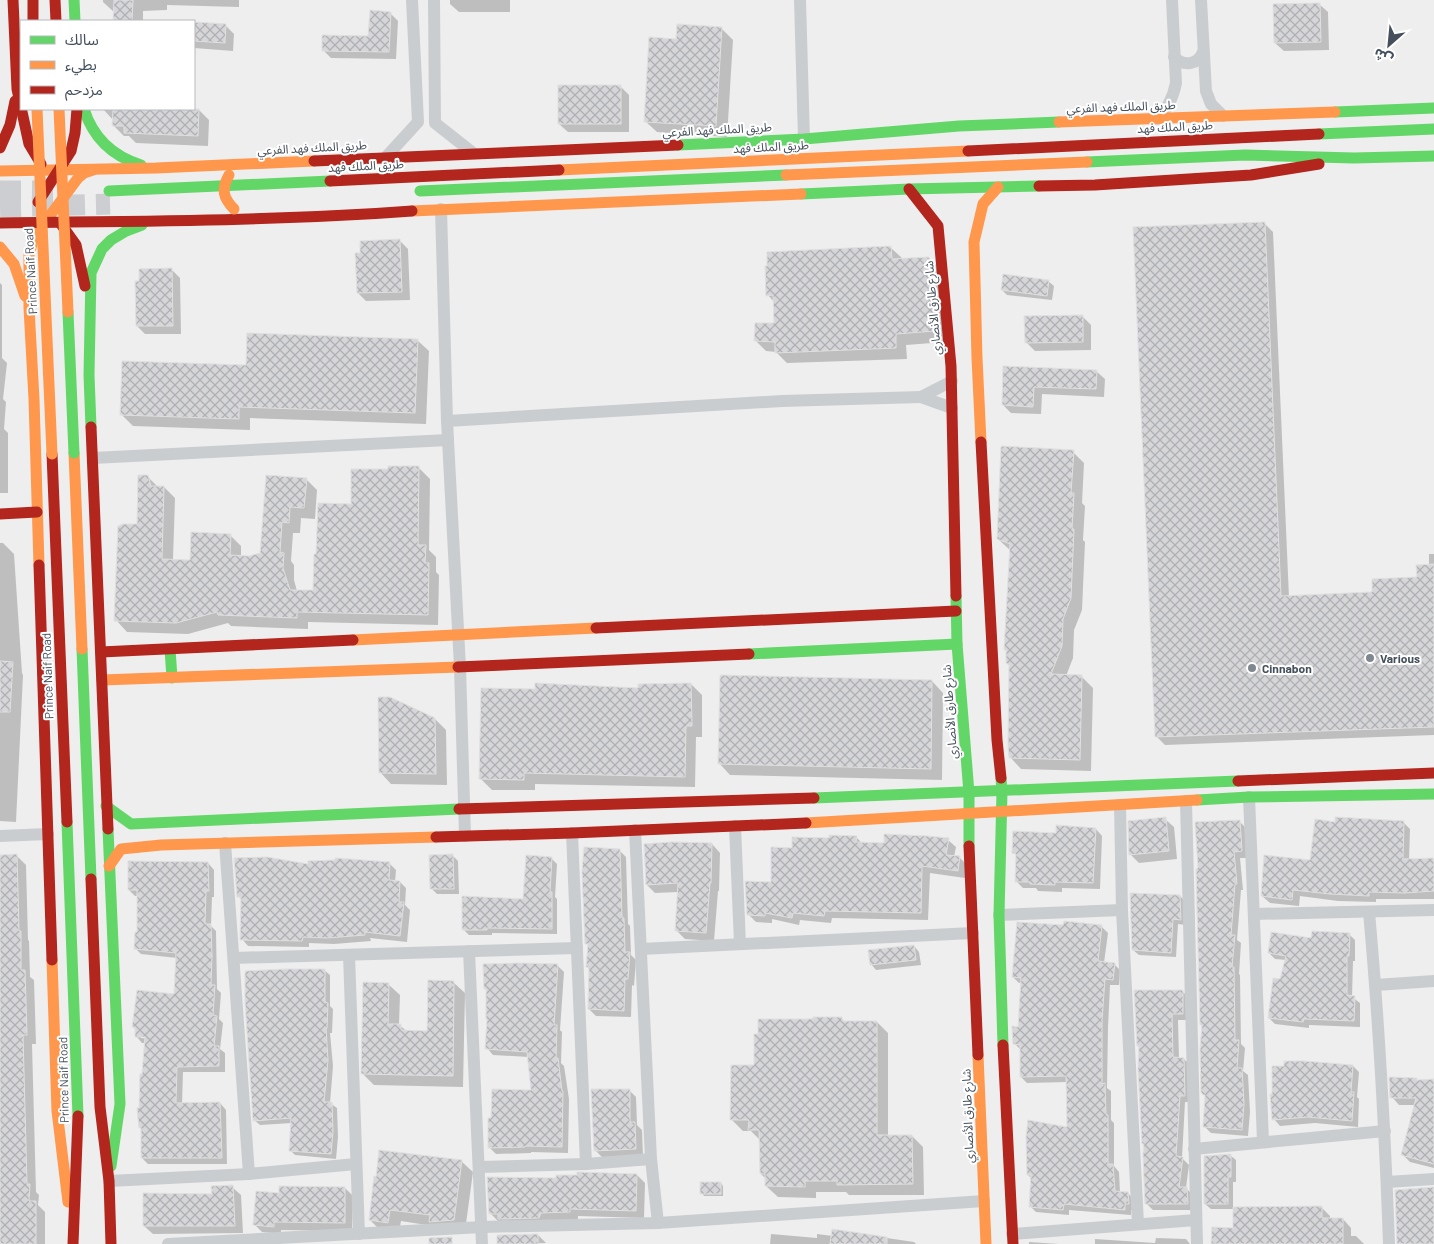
<svg xmlns="http://www.w3.org/2000/svg" width="1434" height="1244" font-family="Barlow,'Noto Sans Arabic',sans-serif">
<defs>
<pattern id="building-cross-hatch" width="8" height="8" patternUnits="userSpaceOnUse" patternTransform="scale(1.25)"><rect width="8" height="8" fill="#d6d6d9"/><path d="M0 0l8 8M0 8l8-8" fill="none" stroke="#afb0b3"/></pattern>
</defs>
<rect width="100%" height="100%" fill="#efeeee"/>
<g fill="#0003" fill-rule="evenodd">
<path d="M103 0H239V7L167 5V10L143 11V21H114L115 13 103 2Z"/>
<path d="M450 0H510V12H459L450 4Z"/>
<path d="M1319 4 1328 12 1329 50 1284 51 1275 43Z"/>
<path d="M390 13 398 21 396 59 331 58 323 50 369 37Z"/>
<path d="M194 23 225 25 234 34 233 51 194 48Z"/>
<path d="M721 28 733 40 727 137 657 132 645 121 677 40Z"/>
<path d="M621 87 629 95V132H568L559 124Z"/>
<path d="M103 109H198L209 120 208 146 136 143 129 136H124L113 125V120Z"/>
<path d="M1264 223 1273 232 1289 597 1373 594 1418 578 1429 566V554H1434V735L1165 745 1157 737Z"/>
<path d="M399 240 408 249 410 300 366 301 358 293Z"/>
<path d="M891 248 902 258H929L940 269 945 342 906 345 907 359 787 363 776 352 766 351 755 340 775 325 774 302 768 295Z"/>
<path d="M172 270 180 278 181 334H145L137 326Z"/>
<path d="M1048 281 1054 286 1052 300 1007 295 1002 290Z"/>
<path d="M0 283 2 285V358L7 363 3 399 6 402 4 429 8 433V493H0Z"/>
<path d="M1082 316 1091 325V350L1035 351 1026 342Z"/>
<path d="M417 340 429 351 426 424 250 418V430L133 426 121 414 247 367Z"/>
<path d="M1004 367 1096 371 1105 379 1104 397 1042 394 1041 414 1011 413 1003 405Z"/>
<path d="M1073 452 1084 463 1082 503 1085 506 1083 540 1085 542 1082 610 1074 630 1073 658 1066 676H1081L1093 688 1091 771 1021 769 1010 757 1011 551 998 539Z"/>
<path d="M419 468 430 479 429 550 436 557V572L439 575 438 625 308 622V629L231 626 228 623 188 634 127 632 116 620 148 477 158 487H164L175 498 173 560 191 561 230 535 241 546V557H249L262 554 306 479 317 490 315 519 301 518 300 533H293L291 561 294 565V580L297 591H314L352 506 389 471Z"/>
<path d="M0 543H3L14 554 22 673 23 675 16 822 0 821Z"/>
<path d="M932 681 943 693 942 780 730 775 719 763Z"/>
<path d="M691 684 702 695V737H696L695 787 535 784V790H492L481 779 640 689Z"/>
<path d="M435 719 446 730 447 785 391 784 380 772Z"/>
<path d="M1165 819 1174 827 1177 859 1139 863 1130 854Z"/>
<path d="M1239 821 1246 828 1248 858H1240L1243 890H1241L1237 940 1241 943 1239 974 1240 975 1241 1044 1245 1048 1243 1071 1248 1075 1250 1112 1248 1136 1211 1133 1205 1127 1206 1097 1204 1094 1203 1027 1201 1025Z"/>
<path d="M1403 822 1410 829 1409 860 1434 859V835V899H1376V902L1338 901 1300 896 1299 906 1270 903 1262 896 1311 862 1336 823Z"/>
<path d="M1096 829 1102 836 1100 889 1062 888V892L1038 891 1036 888H1023L1016 881 1017 856 1014 853 1057 834Z"/>
<path d="M856 837 862 843 885 844 948 840 956 847 954 857H959L967 865 965 878 930 873 928 920 832 918 831 923 800 920 799 925 772 919V923L756 922 748 914 772 883 793 849 830 839Z"/>
<path d="M712 844 720 853 719 891H718L714 941 685 939 676 930 678 892 655 893 647 885Z"/>
<path d="M620 851 626 857 628 924 630 926 631 955 636 960 634 986 632 985 631 1017 596 1016 589 1009 590 970 587 967 589 946 586 943Z"/>
<path d="M0 856H17L26 865 28 940 29 941 30 977 34 980 36 1044H32L36 1192 39 1195 38 1205 45 1212V1244H0Z"/>
<path d="M453 856 458 861 459 894H437L432 889Z"/>
<path d="M528 857 552 859 557 864 555 897 557 899V934L492 933V935H469L463 929 524 900Z"/>
<path d="M208 863 214 870V897H212L211 926 216 931 217 989 221 993 219 1019 223 1023 220 1049 225 1053V1072H183L182 1104 220 1103 226 1110 227 1164H148L142 1158V1129L140 1127 145 1043H142L136 1036V1030L133 1027 176 995 177 958 141 954 135 948 138 933V896H135L129 890ZM141 1036H151V1039L141 1038Z"/>
<path d="M389 863 396 870 395 882H400L406 888 405 905 410 910 407 942 370 938 371 941 334 944 309 943V947L248 946 242 939V900L238 896 309 865Z"/>
<path d="M1180 896 1185 901 1186 925 1178 924 1176 957 1139 955 1133 950Z"/>
<path d="M1101 926 1108 933 1104 963 1114 964 1120 970 1119 985H1110L1108 1027 1107 1088 1111 1091V1120L1114 1123V1166L1119 1172 1120 1193H1128L1134 1200V1210H1131V1215L1069 1210V1215L1036 1212 1030 1206 1032 1179 1028 1175 1068 1128 1067 1082 1027 1083 1021 1077V1050L1014 1043 1020 1028 1022 983H1019L1013 977Z"/>
<path d="M1349 934 1355 940V961H1353L1352 997 1360 1003V1027L1309 1025V1028L1275 1024 1269 1018 1287 960 1275 959 1269 953Z"/>
<path d="M914 946 919 952 921 965 876 970 871 964Z"/>
<path d="M557 965 564 972 560 1030 562 1032 561 1063 564 1066 569 1099 568 1153 531 1152V1153L496 1154 489 1147 532 1091 529 1057 493 1055 487 1048Z"/>
<path d="M324 970 330 975V1006L333 1009 332 1033H330L333 1066 330 1103 337 1108 338 1137 336 1159 295 1155 290 1150 292 1123 260 1125 254 1120Z"/>
<path d="M453 982 465 993 463 1087 374 1085 363 1074 388 984 400 995 399 1025 408 1032H428Z"/>
<path d="M1182 991 1188 997 1189 1020H1178L1179 1059H1184L1190 1065 1191 1102H1185L1182 1158 1189 1165 1186 1188 1193 1195 1194 1210H1153L1146 1203 1140 1048 1138 1046Z"/>
<path d="M841 1018 845 1022H877L888 1033V1136H912L923 1147 924 1195H849L846 1192H816V1198L778 1197 766 1186V1179L761 1174 760 1140 751 1131H743L732 1120 755 1066 760 1036V1020Z"/>
<path d="M1353 1066 1359 1072 1357 1097 1359 1099 1358 1127 1315 1123 1280 1126 1274 1119Z"/>
<path d="M1416 1079 1419 1082 1434 1080V1168L1410 1162 1402 1154 1416 1105H1399L1392 1097Z"/>
<path d="M629 1090 636 1097 637 1125 642 1130 643 1156 602 1157 595 1150Z"/>
<path d="M1230 1155 1236 1160V1182H1233V1208H1322L1330 1216V1219H1343L1351 1228V1236H1356L1364 1244H1212L1234 1230V1209H1211L1205 1204Z"/>
<path d="M461 1161 473 1172 465 1231 401 1221 399 1233 381 1231 370 1220Z"/>
<path d="M637 1175 645 1183 644 1218 578 1216V1220L498 1221 490 1213 558 1179Z"/>
<path d="M721 1183 723 1186V1196H704L702 1193Z"/>
<path d="M232 1187 241 1195 243 1233 153 1234 144 1226Z"/>
<path d="M345 1188 353 1196 352 1231 281 1230V1234L262 1232 254 1224 280 1195Z"/>
<path d="M833 1230 914 1242 916 1244H770L771 1234 817 1238V1234L833 1236Z"/>
<path d="M538 1235 546 1243 498 1244Z"/>
<path d="M1156 1238 1186 1239 1190 1244H1095V1239L1155 1243Z"/>
<path d="M1029 1242 1059 1244H1029Z"/>
</g>
<g fill="url(#building-cross-hatch)" stroke="#e0e0e1">
<path d="M114 0H133L132 21H113Z"/>
<path d="M1320 3 1321 42 1274 43 1273 4Z"/>
<path d="M370 10 391 12 389 52 322 51V35L368 36Z"/>
<path d="M194 22 226 24 225 43 194 41Z"/>
<path d="M677 24 722 27 716 126 644 122 649 37 676 39Z"/>
<rect x="558" y="85" width="63" height="39"/>
<path d="M113 109H199L198 136 124 133V126H112Z"/>
<path d="M1265 222 1281 596 1372 592V579L1417 577 1416 565 1434 564V727L1155 737 1133 227Z"/>
<path d="M400 239 402 292 357 293 355 253H360V241Z"/>
<path d="M891 246 892 259 929 257 935 331 896 334V348L775 353V342L754 341 755 323H774L773 295 766 296 765 266H767V252Z"/>
<path d="M172 268 173 326H136L135 281H139V269Z"/>
<path d="M1003 274 1049 280 1047 296 1001 290Z"/>
<path d="M1083 315V342L1025 343 1024 316Z"/>
<path d="M247 333 418 339 415 413 239 407V419L120 415 122 361 246 365Z"/>
<path d="M1003 366 1097 370 1096 389 1034 387 1033 407 1002 405Z"/>
<path d="M1001 446 1074 450 1071 493H1074L1072 529H1074L1071 598 1063 619 1062 646 1051 674 1082 675 1080 760 1009 758 1008 745 1009 665 1006 663V650H1004L1010 544 997 539Z"/>
<path d="M388 466H419L418 545H426L425 563H429L428 615 297 612V618L218 615 217 612 176 623 114 621 118 526 123 524H137L138 475H148L151 486H164L162 559 190 560 191 532 231 534 230 555 249 556 260 553 266 475 307 478 304 508 290 507 289 523 282 522 280 552 284 553 283 568 290 590H313L314 554H316L318 503 351 504V469H388Z"/>
<path d="M0 661 13 662 10 712H0Z"/>
<path d="M720 675 932 680 931 769 718 764Z"/>
<path d="M535 683 638 688V684L691 683 692 726H686L685 777 524 773V780L479 779 481 688 535 689Z"/>
<path d="M378 697H390L435 718 436 774 379 773Z"/>
<path d="M1166 817 1169 851 1129 855 1128 821Z"/>
<path d="M1335 817 1404 821 1403 859 1434 858V891L1404 893 1369 892V896L1330 894 1293 890 1292 900 1261 896 1264 855 1310 860 1315 819 1335 822Z"/>
<path d="M1240 820 1242 851 1234 852 1237 884H1235L1231 935H1235L1232 967H1234L1235 1040H1239L1237 1068H1242L1244 1104 1242 1130 1203 1127 1205 1095H1203L1201 1092 1200 1049 1202 1025H1200L1196 869 1198 868 1195 822Z"/>
<path d="M1056 825 1096 828 1093 883 1055 882V885L1030 884V882H1015L1016 854 1012 853 1013 831 1056 833Z"/>
<path d="M884 834 927 836 949 838 946 855 960 856 958 871 922 866 921 913 825 911 824 916 793 913 792 918 765 913V916L747 915 745 881 771 882V847L792 848V837L829 838V835L857 836 856 842 884 843Z"/>
<path d="M671 842 712 843 711 883H710L706 933 675 931 678 883 646 885 644 844Z"/>
<path d="M584 847 620 849 622 918H624L625 952H630L628 979H625L624 1011 588 1009 589 968 586 967 588 944H585L582 872Z"/>
<path d="M17 854 19 931H21V970H25L27 1035H23L27 1184H30L29 1201H36V1244H0V855Z"/>
<path d="M453 854 454 889H430L429 855Z"/>
<path d="M526 855 552 857 550 892H552V929L487 928V930H462V896L523 899Z"/>
<path d="M267 857 308 864V861L335 860V858L390 862 389 880 400 881 399 902H404L400 936 365 932V935L327 938 303 937 302 941 240 940 241 897H237L234 858Z"/>
<path d="M128 861 208 862 209 891H206L205 924H211L212 956 211 985H215L213 1015 217 1016 214 1046H219V1066L177 1067 176 1103 220 1102 222 1158H141V1128H139L137 1108H139L140 1074H142L145 1037H135V1027H132L137 990 174 994 176 953 134 949 135 932H137V890H128Z"/>
<path d="M1130 893 1180 895 1181 920 1173 919 1171 953 1132 950Z"/>
<path d="M1064 921 1102 925 1098 961 1115 963 1113 980 1105 979 1102 1020V1084L1105 1083 1106 1115H1108V1164H1113L1115 1191 1128 1192 1129 1204H1125V1210L1064 1204 1063 1210 1029 1207 1031 1175H1027L1026 1137 1028 1120 1067 1127 1066 1076 1020 1077V1045L1013 1044 1012 1026 1018 1027 1021 978 1012 977 1017 922 1063 925Z"/>
<path d="M1312 931 1350 933 1349 956H1347V995L1355 996 1354 1021 1304 1019 1303 1022 1268 1018 1273 978 1280 979 1286 956 1268 953 1271 932 1311 938Z"/>
<path d="M914 945 916 960 870 965 868 950Z"/>
<path d="M519 963 558 964 554 1025H557L556 1058H558L562 1091H563L562 1147 525 1146V1147L488 1148V1118H491L492 1089 531 1090 527 1052 485 1049 487 1019H486V989H484L483 964Z"/>
<path d="M286 969H325V1002L328 1003 327 1028H326L328 1060 324 1102H332L333 1131 331 1154 289 1151 291 1118 253 1121 245 1002V971Z"/>
<path d="M428 980 454 981 453 1076 361 1074 363 982 389 983 388 1024H401V1030L427 1031Z"/>
<path d="M1134 990H1183V1014H1172L1173 1057 1184 1058 1185 1096H1180L1176 1156 1183 1157 1179 1187H1187L1188 1204H1145L1143 1154 1144 1144H1142L1138 1069 1139 1046H1137Z"/>
<path d="M813 1017H842V1021H877V1135H912L913 1184 837 1185V1181H805V1187L765 1186V1174H760L759 1130H748L749 1120H730L731 1065H754V1034H758V1019H813Z"/>
<path d="M1284 1061H1304L1353 1065 1351 1092H1354L1352 1121 1308 1117 1272 1120 1270 1094H1272V1066H1284Z"/>
<path d="M1389 1077 1417 1078V1080L1434 1079V1164L1401 1155 1416 1098H1390Z"/>
<path d="M591 1089H630V1122H635L636 1149 594 1151Z"/>
<path d="M379 1150 462 1160 454 1220 429 1222 430 1215 390 1210 388 1223 369 1220 374 1176 376 1177Z"/>
<path d="M1231 1154V1177H1228V1204H1204V1156Z"/>
<path d="M577 1172 637 1174 636 1211 570 1209V1212L541 1213 539 1218 498 1219V1214H489L487 1177 556 1178V1175H577Z"/>
<rect x="700" y="1182" width="21" height="12"/>
<path d="M233 1185 235 1226H143V1193L212 1194 211 1186Z"/>
<path d="M279 1186 345 1187V1223L274 1222V1227L253 1225 256 1191 279 1193Z"/>
<path d="M1434 1187V1244H1397L1395 1190Z"/>
<path d="M1322 1206V1218H1343V1244H1211L1212 1227 1233 1228V1207Z"/>
<path d="M832 1229 887 1237V1244H830Z"/>
<path d="M538 1234V1244H497V1235Z"/>
<path d="M452 1237V1244H429V1238Z"/>
</g>
<g fill="none" stroke-linecap="round" stroke-linejoin="round">
<g stroke="#cdced1" stroke-width="21" stroke-dasharray="21 11" stroke-linecap="butt">
<path d="M0 191H59"/>
<path d="M0 207 110 204"/>
</g>
<g stroke="#cacdcf" stroke-width="12">
<path d="M434 0 435 123 473 153"/>
<path d="M800 0 804 139"/>
<path d="M1201 0 1206 91 1211 104 1223 116"/>
<path d="M1174 57C1184 67 1198 65 1203 52"/>
<path d="M1157 119C1168 109 1173 98 1176 83L1172 0"/>
<path d="M386 157 418 122 412 0"/>
<path d="M441 209 447 421 460 667 465 836"/>
<path d="M952 381 921 397 952 408"/>
<path d="M447 421 782 401 921 397"/>
<path d="M93 458 448 440"/>
<path d="M1249 797 1263 1141"/>
<path d="M1186 801 1197 1244"/>
<path d="M1120 805 1122 910 1138 1224"/>
<path d="M735 826 740 944"/>
<path d="M635 830 651 1159 658 1223"/>
<path d="M572 833 586 1164"/>
<path d="M0 836 48 834"/>
<path d="M225 843 249 1174"/>
<path d="M1369 912C1379 1023 1385 1133 1389 1244"/>
<path d="M1254 914 1434 910"/>
<path d="M999 915 1122 910"/>
<path d="M641 949 973 933"/>
<path d="M469 951 482 1244"/>
<path d="M349 955 359 1234"/>
<path d="M234 958 577 948"/>
<path d="M1376 985 1434 981"/>
<path d="M1194 1149 1385 1131"/>
<path d="M479 1167 586 1164 651 1159"/>
<path d="M109 1181 249 1174 356 1164"/>
<path d="M1387 1182 1434 1179"/>
<path d="M1012 1234 1196 1220"/>
<path d="M168 1244 482 1227 658 1223 984 1201"/>
</g>
<g stroke="#63d668" stroke-width="11">
<path d="M74 0 75 21"/>
<path d="M84 109C93 138 112 156 141 165"/>
<path d="M1335 112 1434 108"/>
<path d="M1319 134 1434 129"/>
<path d="M678 145 804 139 959 126 1059 122"/>
<path d="M1087 162 1245 155 1354 158 1434 156"/>
<path d="M109 191 330 181"/>
<path d="M420 191 786 175"/>
<path d="M801 194 909 189 1039 186"/>
<path d="M91 427 89 375 91 273 102 249 111 240 126 231 142 225"/>
<path d="M956 596 957 644 969 793V846"/>
<path d="M82 649 91 879"/>
<path d="M170 649 172 678"/>
<path d="M749 654 957 644"/>
<path d="M1001 778 1002 791 999 915 1003 1045"/>
<path d="M814 798 1238 781"/>
<path d="M1197 800 1249 797 1434 794"/>
<path d="M106 806 131 824 459 809"/>
<path d="M67 822 78 1116"/>
<path d="M108 829 120 1104 111 1166"/>
</g>
<g stroke="#ff974d" stroke-width="11">
<path d="M1059 122 1335 112"/>
<path d="M559 170 968 151"/>
<path d="M0 171 156 168 314 161"/>
<path d="M786 175 1087 162"/>
<path d="M412 211 801 194"/>
<path d="M0 247 14 264 25 296"/>
<path d="M981 442 977 358 974 242 983 204 998 187"/>
<path d="M74 453 82 649"/>
<path d="M39 565 34 399 29 308V255L34 237 78 178 84 173 93 170"/>
<path d="M353 640 596 628"/>
<path d="M102 680 458 667"/>
<path d="M806 823 1197 800"/>
<path d="M109 866 121 849 161 845 436 837"/>
<path d="M52 960 57 1111 68 1202"/>
<path d="M978 1055 986 1244"/>
</g>
<g stroke="#b3261e" stroke-width="11">
<path d="M13 0 17 89 29 144 41 164"/>
<path d="M33 0V21"/>
<path d="M55 0 56 21"/>
<path d="M0 148 10 125 15 101"/>
<path d="M968 151 1319 134"/>
<path d="M314 161 678 145"/>
<path d="M330 181 559 170"/>
<path d="M1039 186 1095 185 1251 175 1319 164"/>
<path d="M909 189 938 226 951 366 956 596"/>
<path d="M38 202 71 151 75 133 77 109"/>
<path d="M0 223C137 221 275 221 412 211"/>
<path d="M61 224 76 245 85 286"/>
<path d="M91 427 108 829"/>
<path d="M981 442 997 740 1001 778"/>
<path d="M52 454 67 822"/>
<path d="M0 514 37 512"/>
<path d="M39 565 52 960"/>
<path d="M596 628 956 611"/>
<path d="M101 652 353 640"/>
<path d="M458 667 749 654"/>
<path d="M1238 781 1434 773"/>
<path d="M459 809 814 798"/>
<path d="M436 837 572 833 806 823"/>
<path d="M969 846 978 1055"/>
<path d="M91 879 100 1107 109 1181 111 1244"/>
<path d="M1003 1045 1013 1244"/>
<path d="M73 1244 78 1116"/>
</g>
<path stroke="#63d668" stroke-width="11" d="M68 312 74 453"/>
<g stroke="#ff974d" stroke-width="11">
<path d="M37 109 52 454"/>
<path d="M59 109 68 312"/>
<path d="M229 175C221 189 223 198 234 209"/>
</g>
</g>
<g fill="#80878f" stroke="#fff" stroke-width="2">
<circle cx="1370" cy="658" r="5"/>
<circle cx="1252" cy="668" r="5"/>
</g>
<g text-anchor="middle" dominant-baseline="central" stroke-width="4" stroke-linejoin="round" paint-order="stroke">
<g font-size="12" fill="#45505c" stroke="#fff">
<text transform="translate(1121 106) rotate(-2)">طريق الملك فهد الفرعي</text>
<text transform="translate(1175 126) rotate(-3)">طريق الملك فهد</text>
<text transform="translate(717 129) rotate(-3)">طريق الملك فهد الفرعي</text>
<text transform="translate(771 146) rotate(-3)">طريق الملك فهد</text>
<text transform="translate(312 147) rotate(-3)">طريق الملك فهد الفرعي</text>
<text transform="translate(366 165) rotate(-3)">طريق الملك فهد</text>
<text transform="translate(30 271) rotate(-93)">Prince Naif Road</text>
<text transform="translate(932 308) rotate(-95)">شارع طارق الأنصاري</text>
<text transform="translate(47 676) rotate(-92)">Prince Naif Road</text>
<text transform="translate(949 712) rotate(-94)">شارع طارق الأنصاري</text>
<text transform="translate(63 1080) rotate(-91)">Prince Naif Road</text>
<text transform="translate(967 1116) rotate(-92)">شارع طارق الأنصاري</text>
</g>
<g font-size="12" font-weight="bold" fill="#45505c" stroke="#fff" text-anchor="start">
<text x="1380" y="658">Various</text>
<text x="1262" y="668">Cinnabon</text>
</g>
</g>
<rect x="20" y="20" width="175" height="90" fill="#ffffff" stroke="#b5b9be"/>
<rect x="30" y="36" width="25" height="8" fill="#63d668" stroke="#b5b9be"/>
<text x="65" y="45" font-size="15" fill="#45505c">سالك</text>
<rect x="30" y="61" width="25" height="8" fill="#ff974d" stroke="#b5b9be"/>
<text x="65" y="70" font-size="15" fill="#45505c">بطيء</text>
<rect x="30" y="86" width="25" height="8" fill="#b3261e" stroke="#b5b9be"/>
<text x="65" y="95" font-size="15" fill="#45505c">مزدحم</text>
<g transform="translate(1389 45) rotate(207)" stroke="#ffffff" stroke-width="4" paint-order="stroke">
<path d="M0-4L9 19L0 12L-9 19Z" fill="#45505c"/>
<text y="-8" font-size="14" font-weight="bold" text-anchor="middle" fill="#45505c">ش</text>
</g>
</svg>
